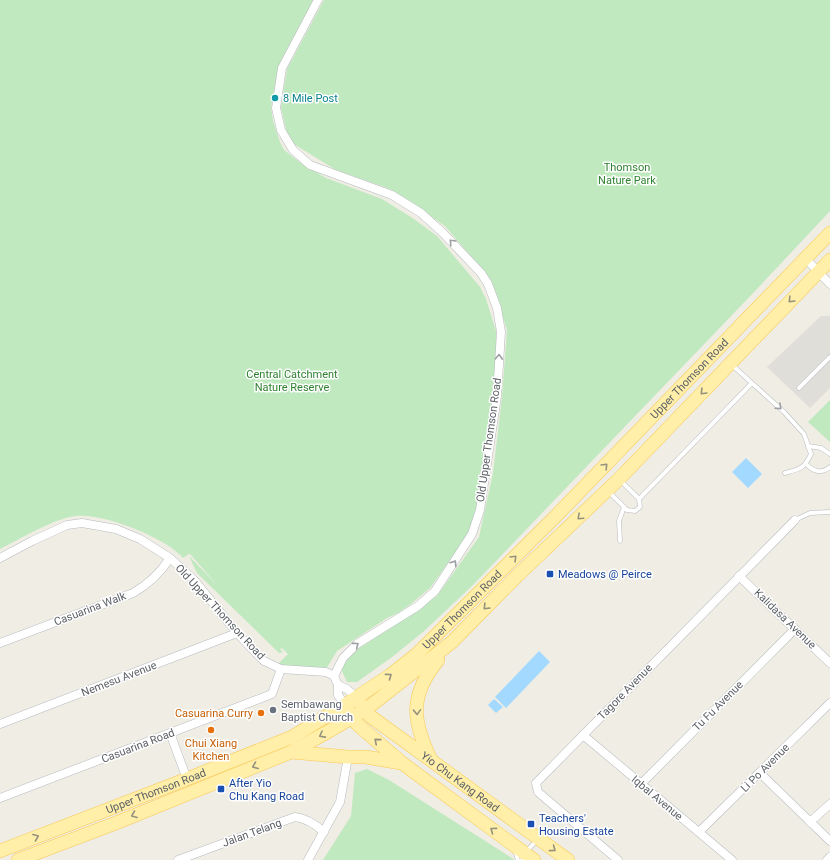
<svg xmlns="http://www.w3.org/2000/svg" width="830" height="860" font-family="Roboto,sans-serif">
<rect width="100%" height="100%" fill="#efede4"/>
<path fill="#e0ded8" d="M821 316H830V388L810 408 767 367Z"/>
<g fill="#c0e9bf">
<path d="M0 0H315L278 68 271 107 273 121 280 142 284 150 302 164 326 178 382 199 414 219 437 236 480 287 486 299 496 331V364L493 400 473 528 430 588 411 604 398 613 387 618 337 651 326 669 277 665 288 654 282 648 280 649 283 652 279 653 197 573 189 556 219 587 190 554H189L183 558C165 537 103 513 76 516 55 518 20 539 0 549Z"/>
<path d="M324 0H830V211L756 290 472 586 423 632 392 657 357 682H347L342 671 343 659 437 596 479 537 493 473 502 397 507 330 491 280 445 226 390 189 336 170 289 141 281 108 287 69Z"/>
<path d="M830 400V442L808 422Z"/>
<path d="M367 769 389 780 515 860H323L351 816 355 773Z"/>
</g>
<g fill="#a4d9ff">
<path d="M746 458 762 474 748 488 732 472Z"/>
<path d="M539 651 550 662 506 708 495 697Z"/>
<path d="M494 699 503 707 496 713 488 705Z"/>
</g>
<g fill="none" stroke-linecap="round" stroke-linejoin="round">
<defs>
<g id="lane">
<path d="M732 365 784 412 804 434 811 454C804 469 800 469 785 473"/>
<path d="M799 388 830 357"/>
<path d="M808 446 821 448 830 454"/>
<path d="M806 464C814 472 821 474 830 467"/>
<path d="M609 492 627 510 635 511 640 507 639 499 621 481"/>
<path d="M639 499 752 383"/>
<path d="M795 520 810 513 830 512"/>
<path d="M620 541 619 521 624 507"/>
<path d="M515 850 518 860"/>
<path d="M522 860 525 853 537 840"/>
</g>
<g id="street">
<path d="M318 0 282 68 276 108 281 130 293 150 310 165 392 195 421 213 443 233 481 273 488 284 497 308 501 332 497 396 480 510 472 534 435 591 418 606 357 644 343 658 334 676"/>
<path d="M805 258 830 284"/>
<path d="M0 558 32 541 67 525 82 523 116 529 140 539 170 558 195 581 237 633 256 653 264 661 281 669 326 672 334 676 338 685V695L345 705"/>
<path d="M739 576 830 663"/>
<path d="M0 643 133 593C147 585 161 572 170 558"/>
<path d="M338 685 347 689 357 698"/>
<path d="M0 724 237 633"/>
<path d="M170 733 187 779"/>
<path d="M583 735 732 860"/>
<path d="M760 773 830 841"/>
<path d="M641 784 795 629"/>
<path d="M0 798 272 694 281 669"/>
<path d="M810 822 830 804"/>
<path d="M699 832 830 703"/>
<path d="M178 860 295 817C305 818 316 825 324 832"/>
<path d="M308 860 340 802 348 757"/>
<path d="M618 860 538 792 536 783 795 520"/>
<path d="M827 860 830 857"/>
</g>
<g id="primary">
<path id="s1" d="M360 703 370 716 568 860"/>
<path d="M348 710 357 724 402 763 534 860"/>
<path d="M291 752 348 757H366L401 763"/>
<path d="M431 760C412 720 409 696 438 660"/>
<path id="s2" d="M0 851 187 779 292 737 345 705 389 676 417 654 556 516 830 233"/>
<path d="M18 860 116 823 291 752 331 730 365 710 452 642 517 576 619 479 830 260"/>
</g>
</defs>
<use href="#lane" stroke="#b7babf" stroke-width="5"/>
<use href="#street" stroke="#b7babf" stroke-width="9"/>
<use href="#primary" stroke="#fac852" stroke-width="14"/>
<use href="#lane" stroke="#fff" stroke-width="4"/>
<use href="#street" stroke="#fff" stroke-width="8"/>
<use href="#primary" stroke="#ffefa9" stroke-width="13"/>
</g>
<defs><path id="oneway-chevron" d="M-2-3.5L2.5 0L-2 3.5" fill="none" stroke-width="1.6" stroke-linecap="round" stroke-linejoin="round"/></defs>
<g stroke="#9da0a3">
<use href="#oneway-chevron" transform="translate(452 242) rotate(-133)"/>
<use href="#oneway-chevron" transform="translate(499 357) rotate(-87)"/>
<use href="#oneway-chevron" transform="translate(779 407) rotate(42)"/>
<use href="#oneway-chevron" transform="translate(454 563) rotate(-57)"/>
<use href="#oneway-chevron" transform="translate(356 645) rotate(-37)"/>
</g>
<g stroke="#95927d">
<use href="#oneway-chevron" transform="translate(791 300) rotate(134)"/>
<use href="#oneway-chevron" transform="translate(703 392) rotate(134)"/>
<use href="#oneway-chevron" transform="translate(605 466) rotate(-46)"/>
<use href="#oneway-chevron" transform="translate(580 517) rotate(137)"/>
<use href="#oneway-chevron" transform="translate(514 558) rotate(-45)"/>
<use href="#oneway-chevron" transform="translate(486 607) rotate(134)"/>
<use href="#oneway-chevron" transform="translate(389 676) rotate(-36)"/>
<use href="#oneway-chevron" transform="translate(417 712) rotate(88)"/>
<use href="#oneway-chevron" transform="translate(322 735) rotate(152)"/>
<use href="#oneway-chevron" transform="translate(377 741) rotate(-139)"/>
<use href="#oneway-chevron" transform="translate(255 766) rotate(158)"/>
<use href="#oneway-chevron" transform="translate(134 815) rotate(158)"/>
<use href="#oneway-chevron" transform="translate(493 830) rotate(-144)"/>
<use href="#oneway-chevron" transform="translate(36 837) rotate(-21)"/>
<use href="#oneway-chevron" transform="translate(553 849) rotate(37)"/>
</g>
<circle fill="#0f9aa8" stroke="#fff" stroke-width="1.5" cx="275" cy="98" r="4"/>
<g fill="#1a4fb4" stroke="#fff" stroke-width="1.5">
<rect x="546" y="570" width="8" height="8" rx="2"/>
<rect x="217" y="785" width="8" height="8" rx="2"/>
<rect x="527" y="820" width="8" height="8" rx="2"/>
</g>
<circle fill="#6b7280" stroke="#fff" stroke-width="1.5" cx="273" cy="710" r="4"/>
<g fill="#e8710a" stroke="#fff" stroke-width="1.5">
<circle cx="261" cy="713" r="4"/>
<circle cx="211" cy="730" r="4"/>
</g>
<g text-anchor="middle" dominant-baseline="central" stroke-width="3" stroke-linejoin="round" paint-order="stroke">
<g font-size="11" fill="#0d838f" stroke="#fff" text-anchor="start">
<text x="283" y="98">8 Mile Post</text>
</g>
<g font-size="11" fill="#2f8230" stroke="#fff">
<text x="627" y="167">Thomson<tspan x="627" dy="13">Nature Park</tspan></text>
<text x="292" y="374">Central Catchment<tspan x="292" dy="13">Nature Reserve</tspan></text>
</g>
<g font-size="11" fill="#5c6066" stroke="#fff">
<text stroke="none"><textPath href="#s2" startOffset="851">Upper Thomson Road</textPath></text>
<text transform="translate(489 440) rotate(-82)">Old Upper Thomson Road</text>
<text transform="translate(90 609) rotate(-21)">Casuarina Walk</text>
<text stroke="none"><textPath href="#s2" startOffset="527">Upper Thomson Road</textPath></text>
<text transform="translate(220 612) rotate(47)">Old Upper Thomson Road</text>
<text transform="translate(785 619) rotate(44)">Kalidasa Avenue</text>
<text transform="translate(119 679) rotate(-21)">Nemesu Avenue</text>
<text transform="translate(625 692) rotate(-46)">Tagore Avenue</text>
<text transform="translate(718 706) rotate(-45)">Tu Fu Avenue</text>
<text transform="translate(138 746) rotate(-21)">Casuarina Road</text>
<text transform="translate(765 768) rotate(-45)">Li Po Avenue</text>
<text stroke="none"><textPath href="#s1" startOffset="128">Yio Chu Kang Road</textPath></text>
<text stroke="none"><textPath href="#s2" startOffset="167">Upper Thomson Road</textPath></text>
<text transform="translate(657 798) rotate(40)">Iqbal Avenue</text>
<text transform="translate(252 833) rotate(-20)">Jalan Telang</text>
</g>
<g font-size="11" fill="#164399" stroke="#fff" text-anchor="start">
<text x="558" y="574">Meadows @ Peirce</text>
<text x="229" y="783">After Yio<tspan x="229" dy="13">Chu Kang Road</tspan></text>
<text x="539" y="818">Teachers'<tspan x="539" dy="13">Housing Estate</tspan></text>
</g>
<g font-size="11" fill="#5b616d" stroke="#fff" text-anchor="start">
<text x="281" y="704">Sembawang<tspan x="281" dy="13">Baptist Church</tspan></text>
</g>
<g font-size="11" fill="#c56008" stroke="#fff" text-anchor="end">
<text x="253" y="713">Casuarina Curry</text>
<text x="211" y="743" text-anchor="middle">Chui Xiang<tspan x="211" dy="13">Kitchen</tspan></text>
</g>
</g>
</svg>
